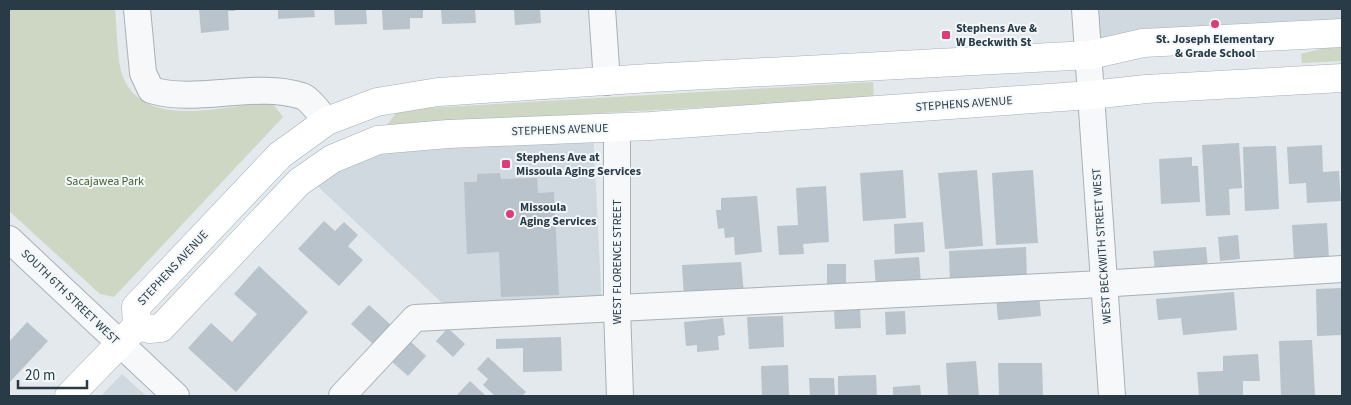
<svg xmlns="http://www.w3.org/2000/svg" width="1351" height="405" font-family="'Source Sans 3',sans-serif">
<rect width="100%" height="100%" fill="#e3e9ec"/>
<g fill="#d0d9df">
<path d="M1088 9H1342V38L1090 55Z"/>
<path d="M593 129 602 309 456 316 311 180 366 144Z"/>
<path d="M122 374 146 396H101Z"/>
</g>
<g fill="#cdd7c3">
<path d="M9 9H115C117 26 117 63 123 77 144 129 219 107 262 103L273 104 283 117 114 297 100 294 9 211Z"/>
<path d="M1342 46V61L1302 63 1301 54 1328 47Z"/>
<path d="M873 82 874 98 387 125 396 113 427 108Z"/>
</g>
<g fill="#b9c3cb">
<path d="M199 9H235V11H228L229 30 201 33Z"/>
<path d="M278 9H314L315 17 278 19Z"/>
<path d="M334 9H366L367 24 335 25Z"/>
<path d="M382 9H423V18H410V29L383 30Z"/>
<path d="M441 9H475L476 23 442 24Z"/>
<path d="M514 9H540L541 23 515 25Z"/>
<path d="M1239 143 1242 188 1229 189 1230 215 1206 216 1202 145Z"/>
<path d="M1322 145 1323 172 1339 171 1341 201 1307 203 1306 183 1289 184 1287 147Z"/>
<path d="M1276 146 1279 209 1245 211 1243 147Z"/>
<path d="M1192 157V166H1198L1200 202 1161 204 1159 159Z"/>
<path d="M903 170 906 218 863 221 860 173Z"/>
<path d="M977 170 983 246 945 249 938 173Z"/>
<path d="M1033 170 1038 243 996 245 992 173Z"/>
<path d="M500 173 501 179 537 178 538 193 554 192 559 295 501 297 499 252 467 254 464 182H477V174Z"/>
<path d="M826 186 829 242 803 244 804 254 779 255 777 226 798 225 796 188Z"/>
<path d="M757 196 762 252 735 255 734 237 725 238 724 228 718 229 716 210H721V198Z"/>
<path d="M324 221 335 231 344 222 358 235 348 246 363 260 339 286 298 249Z"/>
<path d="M923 222 925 252 895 254 894 224Z"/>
<path d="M1327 223 1329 259 1294 261 1292 225Z"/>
<path d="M1238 235 1240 259 1220 261 1218 237Z"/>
<path d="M1026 247 1027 280 950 283 949 251Z"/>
<path d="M1206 247 1208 267 1155 271 1153 251Z"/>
<path d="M919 257 921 285 876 288 874 260Z"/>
<path d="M741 262 744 294 684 297 682 265Z"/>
<rect x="827" y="264" width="19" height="21"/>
<path d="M259 266 308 312 236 392 188 348 211 323 232 342 257 314 234 294Z"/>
<path d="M1341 288 1342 335 1317 336 1316 289Z"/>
<path d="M1234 292 1237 330 1183 335 1181 318 1158 320 1156 299Z"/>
<path d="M1039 294 1041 316 998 320 996 298Z"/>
<path d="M369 305 391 325 373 344 351 324Z"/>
<path d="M860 309 861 328 835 329 834 310Z"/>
<path d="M905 311 906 334 886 335 885 312Z"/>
<path d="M783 316 784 347 749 349 747 317Z"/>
<path d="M723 318 725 335 718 336 719 350 697 352V345L686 346 684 322Z"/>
<path d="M27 322 48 341 9 383V342Z"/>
<path d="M448 328 465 344 453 357 436 341Z"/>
<path d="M561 337 562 371 523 372V348L496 349V339Z"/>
<path d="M1312 340 1315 396H1281L1279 341Z"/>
<path d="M410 341 426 356 408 376 391 361Z"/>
<path d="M1258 354 1260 381H1243V396H1199L1197 372 1223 371V356Z"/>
<path d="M488 357 526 392 522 396H495L483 385 488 379 477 369Z"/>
<path d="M976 361 979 396H948L946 363Z"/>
<path d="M998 363H1042L1043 396H999Z"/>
<path d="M788 365 789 396H762L761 366Z"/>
<path d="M876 375 877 396H838V376Z"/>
<path d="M809 378H834L835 396H810Z"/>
<path d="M470 381 486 396H456Z"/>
<path d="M920 385 921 396H893V387Z"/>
</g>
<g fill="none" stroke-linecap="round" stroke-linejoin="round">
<defs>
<g id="minor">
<path d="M137 9 143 73 151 90C196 104 256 81 302 96 310 99 320 114 327 121"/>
<path d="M602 9 607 82"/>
<path d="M1085 9 1112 396"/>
<path d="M617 128V309L620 396"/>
<path d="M9 239 176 396"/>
<path d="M342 396 415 318 1083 285 1342 269"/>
</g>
<g id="major">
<path d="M137 326 136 307 280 155 327 121 377 102 438 92 650 78 1090 55 1143 43 1342 33"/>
<path d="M137 326 149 329 161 328 299 182 332 159 378 140 448 134 650 126 1091 95 1146 89 1342 78"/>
<path d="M69 396 137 326"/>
</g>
</defs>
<use href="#minor" stroke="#a7b1b7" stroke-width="28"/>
<use href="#major" stroke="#a1b0ba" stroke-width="29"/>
<use href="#minor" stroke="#f6f8fa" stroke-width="26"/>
<use href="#major" stroke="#fff" stroke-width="28"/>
</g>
<g fill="#de3b79" stroke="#f3f7f9" stroke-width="2">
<circle cx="1215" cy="24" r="5"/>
<rect x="941" y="30" width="10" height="10" rx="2.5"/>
<rect x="501" y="159" width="10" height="10" rx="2.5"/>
<circle cx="510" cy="214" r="5"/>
</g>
<g text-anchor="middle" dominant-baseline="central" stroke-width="4" stroke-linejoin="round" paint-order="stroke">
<g font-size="12" font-weight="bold" fill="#283b47" stroke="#f3f7f9" text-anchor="start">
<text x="956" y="28">Stephens Ave &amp;<tspan x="956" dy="14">W Beckwith St</tspan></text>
<text x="1215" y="39" text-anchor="middle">St. Joseph Elementary<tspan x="1215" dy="14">&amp; Grade School</tspan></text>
<text x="516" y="157">Stephens Ave at<tspan x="516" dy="14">Missoula Aging Services</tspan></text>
<text x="520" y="207">Missoula<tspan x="520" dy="14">Aging Services</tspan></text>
</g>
<g font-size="12" fill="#283b47" stroke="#f3f7f9">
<text transform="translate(964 104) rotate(-4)">STEPHENS AVENUE</text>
<text transform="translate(560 130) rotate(-2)">STEPHENS AVENUE</text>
<text transform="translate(1102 246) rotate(-94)">WEST BECKWITH STREET WEST</text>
<text transform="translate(617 262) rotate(-90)">WEST FLORENCE STREET</text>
<text transform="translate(173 268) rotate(-47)">STEPHENS AVENUE</text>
<text transform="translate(70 297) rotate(44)">SOUTH 6TH STREET WEST</text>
</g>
<g font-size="12" fill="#486434" stroke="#f3f7f9">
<text x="105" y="181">Sacajawea Park</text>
</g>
</g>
<rect width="1351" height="405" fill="none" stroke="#283b47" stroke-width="20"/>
<path d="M18 380v8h69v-8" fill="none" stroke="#283b47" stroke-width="2.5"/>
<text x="25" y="380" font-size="15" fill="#283b47" stroke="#f3f7f9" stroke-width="4" paint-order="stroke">20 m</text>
</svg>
